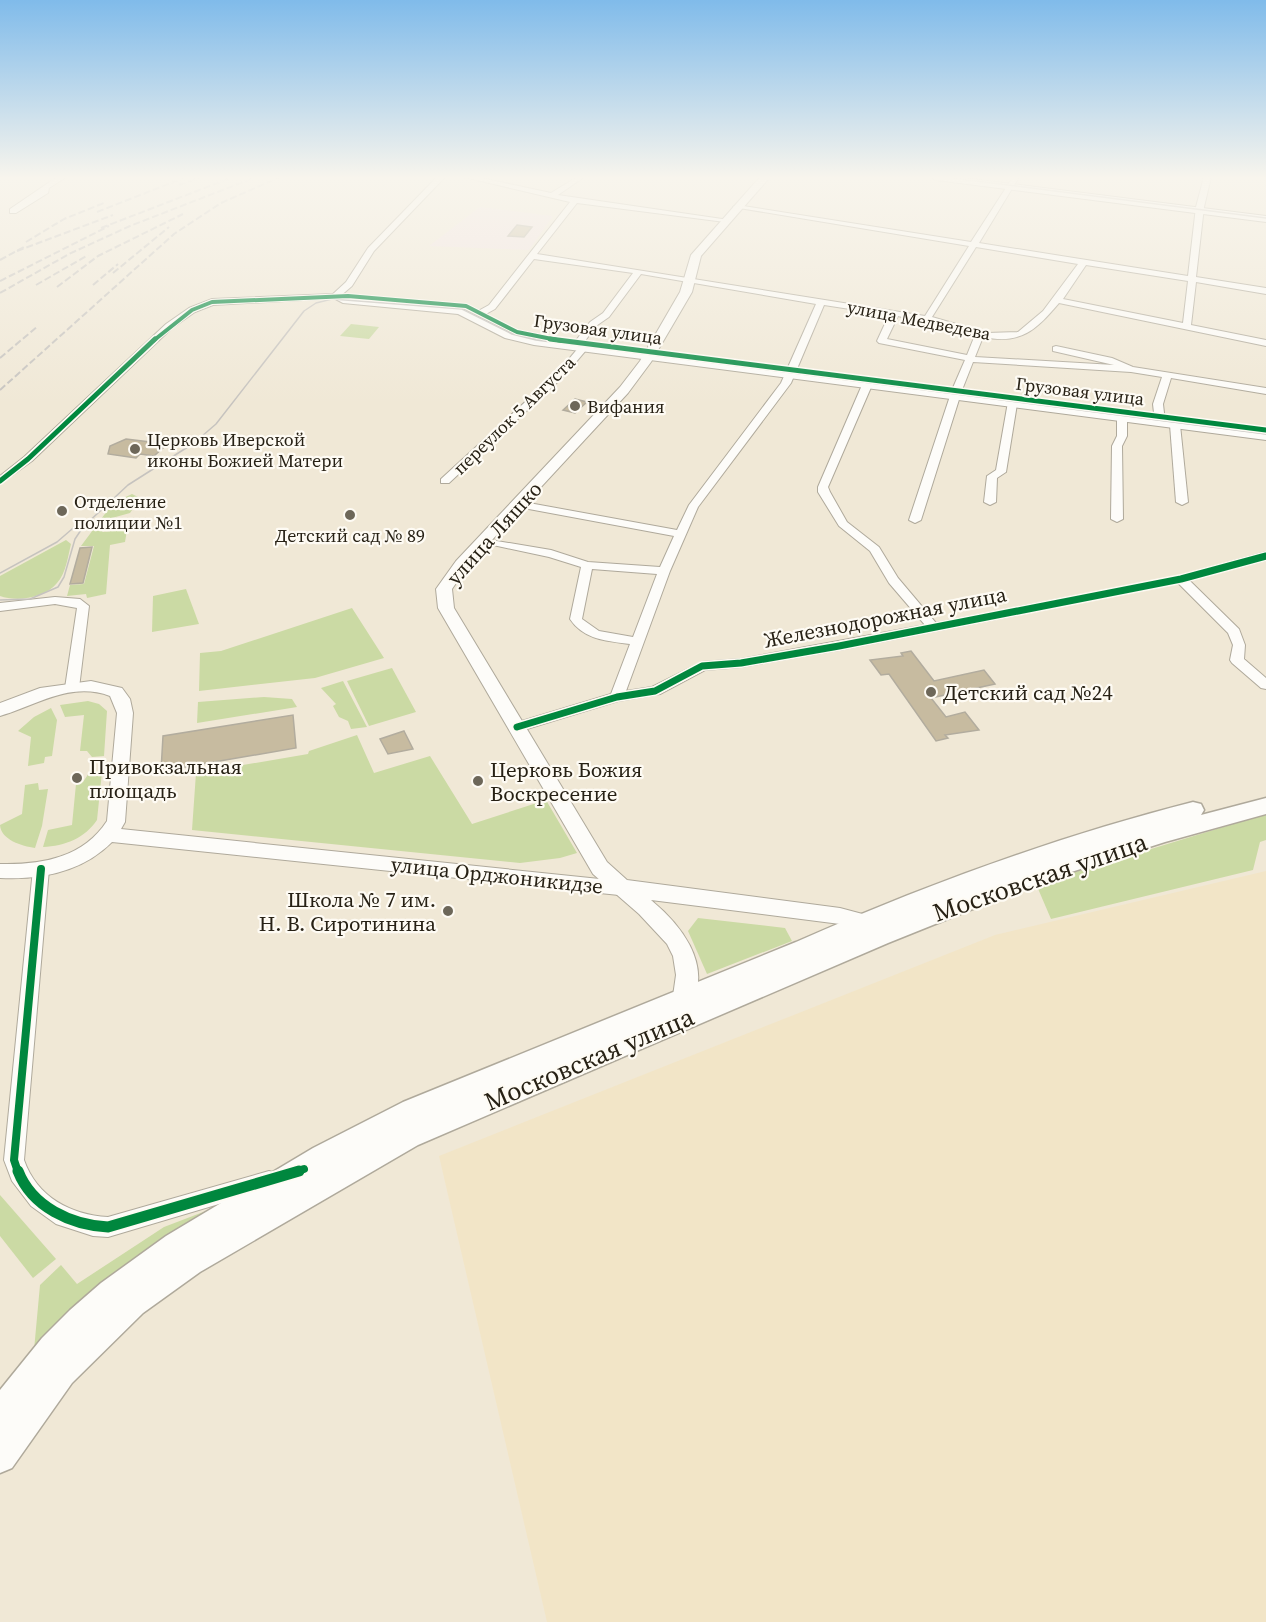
<svg xmlns="http://www.w3.org/2000/svg" width="1266" height="1622" font-family="'Source Serif 4',serif">
<rect width="100%" height="100%" fill="#f0e8d6"/>
<path fill="#f2e5c7" d="M1266 871V1622H547L439 1156 995 935Z"/>
<path fill="#f1e2e2" d="M480 207 553 216 529 250 429 246Z"/>
<g fill="#cbdaa4">
<path d="M351 324 379 327 369 339 340 336Z"/>
<path d="M132 494 140 498 130 513 112 518 102 532 127 530 125 542 110 545 106 594 87 598 86 594 67 596 70 585 84 584 94 546H81L113 503Z"/>
<path d="M66 540 71 544C68 556 66 573 57 583 45 598 17 602 0 596V576Z"/>
<path d="M186 589 199 624 152 632 153 596Z"/>
<path d="M352 608 384 658 315 678 199 691 200 653 221 651Z"/>
<path d="M392 668 416 712 369 726 347 681Z"/>
<path d="M343 681 367 727 351 729 348 721 339 717 333 706 336 704 321 688Z"/>
<path d="M264 697 292 699 297 707 197 723 198 702Z"/>
<path d="M88 701 99 704 107 711 104 756 92 757 87 751H80L84 715 65 717 60 705Z"/>
<path d="M51 708 57 720 52 756 45 757 44 763 28 766 31 737 18 731 34 717Z"/>
<path d="M357 735 374 773 430 756 472 824 546 800 577 853 560 858 520 863 192 830 196 773 308 754 309 751Z"/>
<path d="M102 772 97 820C85 838 65 846 43 847L48 830 72 825 76 784 83 782 89 773Z"/>
<path d="M38 783 39 790 48 789 42 826 35 848C22 846 1 840 0 825L22 814 25 785Z"/>
<path d="M1266 814V840L1260 842 1253 870 1051 919 1036 884Z"/>
<path d="M698 918 785 928 792 941 707 974 688 931Z"/>
<path d="M0 1195 56 1259 33 1278 0 1236Z"/>
<path d="M232 1201 34 1350 40 1285 61 1265 77 1284 164 1227Z"/>
</g>
<g fill="#c7bba0" stroke="#b2ac9e" stroke-width="1.5">
<path d="M517 225 532 227 524 237 508 236Z"/>
<path d="M575 399 587 402 575 413 563 410Z"/>
<path d="M126 439 151 442 148 445 164 447 154 456 140 454 136 458 108 454 110 446Z"/>
<path d="M92 547 83 583 70 584 80 548Z"/>
<path d="M911 651 934 681 984 670 995 684 931 698 946 717 965 712 979 730 945 735 948 738 936 741 889 674 881 675 870 660 903 656 901 653Z"/>
<path d="M293 715 296 748 161 771 163 736Z"/>
<path d="M404 731 413 749 388 754 380 739Z"/>
</g>
<g fill="none" stroke-linecap="round" stroke-linejoin="round">
<defs>
<g id="minor">
<path d="M57 177H66L49 188 48 193 16 213H10V209Z"/>
<path d="M437 177H445L374 251 352 286 338 298 213 305 195 312 172 328 32 461 0 484V476L24 457 166 324 189 308 212 299 333 294 346 282 368 248Z"/>
<path d="M464 177H477L551 193 577 177H584L558 195 729 220 725 222 577 203 537 254 925 316 969 246 733 207 737 205 971 242 1013 177H1019L979 243 1188 276 1196 207 1204 177H1211L1204 207 1196 277 1266 288V294L1196 282 1191 325 1266 340V346L1059 303C1036 330 1021 345 983 337L975 357 1114 365 1053 351V347L1056 346 1112 358 1133 367 1266 388V394L1171 378 1163 404 1165 422 1160 425 1155 422 1153 404 1162 377 1131 372 973 362 962 390 921 520 915 523 909 520 952 390 965 360 879 343 877 341 889 315 824 305 791 383 698 507 670 571 626 691 652 687 702 662 741 659 925 625 889 583 870 551 839 526 818 492V487L862 385 867 382 872 385 828 487 830 492 847 522 879 547 898 578 936 623 1180 576 1266 552V560L1189 580 1239 629 1245 645 1244 659 1266 678V689L1261 688 1232 663 1230 660 1233 645 1228 633 1178 583 839 650 741 667 705 670 660 694 618 701 517 732 512 730 510 727 512 724 611 694 630 644C607 641 584 640 570 619L581 567 549 557 479 542V538L551 550 588 562 660 567 674 536 518 507 512 504 518 501 677 530 689 505 781 383 816 304 641 274 609 317 596 326 582 345 579 346 574 343 590 322 603 313 633 273 534 259 495 309 486 314H480V310L489 305 570 202ZM976 247 1078 264 1043 311 1018 332 987 333 932 317ZM1086 265 1188 281 1183 323 1063 299ZM898 316 975 335 967 355 887 339ZM592 569 657 574 633 637 599 631 582 619Z"/>
<path d="M579 347 587 349 565 375 449 483H441V479L559 371Z"/>
<path d="M1008 402 1017 404 1006 472 997 478 996 502 990 505 984 502 987 476 996 470Z"/>
<path d="M1122 415 1127 418V436L1122 446 1123 519 1117 522 1111 519 1112 446 1117 436V418Z"/>
<path d="M1175 422 1180 425 1188 502 1182 505 1176 502 1170 425Z"/>
<path d="M55 597 80 599 89 606 79 688 72 692 65 688 77 608 55 604 0 611V603Z"/>
<path d="M41 863 47 865 49 869 24 1160C37 1197 71 1215 108 1217L269 1171 276 1173 279 1180 276 1187 108 1237 93 1236 56 1224 31 1206 12 1181 4 1160 33 869 35 865Z"/>
</g>
<g id="tertiary">
<path d="M335 293 345 297 460 308 513 334 534 339 1266 432V440L534 345 505 338 458 314 343 303 330 296Z"/>
<path d="M91 681 122 688 130 699 133 713 125 822 121 829 619 881 626 883 629 888 626 893 619 895 112 842C82 872 41 880 0 878V864C41 865 83 858 107 821L117 713 110 696C70 681 35 706 0 716V703L40 688Z"/>
</g>
<g id="secondary">
<path d="M760 177H770L701 256 692 292 651 362 628 393 467 567 452 589 454 608 607 862 627 880 840 908 870 916 883 930 880 936 872 939 855 929 840 924 651 900C680 924 712 963 692 1003L684 1006 676 1003 673 996 676 975 673 956 667 944 639 914 593 874 438 608 436 589 456 561 620 387 640 361 680 292 691 255Z"/>
<path d="M931 177H956L1266 216V222L936 180Z"/>
</g>
<path id="primary" d="M1266 798V814L1165 842 1040 882 888 943 418 1145 200 1272 143 1313 72 1383 12 1468 0 1473V1390L42 1338 70 1310 101 1283 166 1236 313 1148 403 1102 796 942C925 885 1056 837 1193 802L1201 804 1204 810 1201 815Z"/>
</defs>
<use href="#minor" stroke="#afa99b" stroke-width="2"/>
<use href="#tertiary" stroke="#afa99b" stroke-width="2"/>
<use href="#secondary" stroke="#afa99b" stroke-width="2"/>
<use href="#primary" stroke="#afa99b" stroke-width="3"/>
<use href="#minor" fill="#fdfcf9" fill-rule="evenodd"/>
<use href="#tertiary" fill="#fdfcf9" fill-rule="evenodd"/>
<use href="#secondary" fill="#fdfcf9" fill-rule="evenodd"/>
<use href="#primary" fill="#fdfcf9" fill-rule="evenodd"/>
<g stroke="#c6c3bf" stroke-width="1.5">
<path d="M945 177 1266 218"/>
<path d="M0 573 57 542 79 523"/>
<path d="M0 600 30 599 58 587 64 577 75 539 83 527 128 485 194 443 216 424 304 311 316 303 332 299 462 309 512 334 536 340 1266 434"/>
</g>
<g stroke="#c6c3bf" stroke-width="2" stroke-dasharray="7 3" stroke-linecap="butt">
<path d="M179 185 201 177"/>
<path d="M97 212 186 177"/>
<path d="M101 228 233 177"/>
<path d="M26 242 64 219 104 203"/>
<path d="M17 251 113 215"/>
<path d="M0 260 24 247"/>
<path d="M113 273 169 227"/>
<path d="M0 281 109 226"/>
<path d="M36 285 88 255"/>
<path d="M93 285 118 264"/>
<path d="M57 287 98 256 183 214"/>
<path d="M0 293 69 254 130 226 256 177"/>
<path d="M0 358 38 326"/>
<path d="M0 390 174 234 221 203 280 177"/>
</g>
<defs>
<path id="cycleway-far4" d="M153 341 192 310 212 302 348 296 466 306 517 332 562 341"/>
<g id="cycleway-far3">
<path d="M550 339 1266 430"/>
<path d="M0 481 28 459 155 339"/>
</g>
<path id="cycleway-far2" d="M517 727 617 697 655 691 702 666 741 663 839 646 1181 579 1266 556"/>
<g id="cycleway-far1">
<path d="M18 1172 14 1160 41 869"/>
<path d="M294 1172 304 1169"/>
</g>
<path id="cycleway" d="M18 1171C32 1207 71 1225 108 1227L299 1171"/>
</defs>
<use href="#cycleway-far4" stroke="#fefbf4" stroke-width="6"/>
<use href="#cycleway-far3" stroke="#fefbf4" stroke-width="8"/>
<use href="#cycleway-far2" stroke="#fefbf4" stroke-width="10"/>
<use href="#cycleway-far1" stroke="#fefbf4" stroke-width="12"/>
<use href="#cycleway" stroke="#fefbf4" stroke-width="15"/>
<use href="#cycleway-far4" stroke="#00873e" stroke-width="4"/>
<use href="#cycleway-far3" stroke="#00873e" stroke-width="5"/>
<use href="#cycleway-far2" stroke="#00873e" stroke-width="7"/>
<use href="#cycleway-far1" stroke="#00873e" stroke-width="8"/>
<use href="#cycleway" stroke="#00873e" stroke-width="11"/>
</g>
<linearGradient id="sky" x2="0" y2="1"><stop stop-color="#80bbea"/><stop offset="0.44" stop-color="#f8f5ed"/><stop offset="1" stop-color="#f8f5ed" stop-opacity="0"/></linearGradient>
<rect width="1266" height="404" fill="url(#sky)"/>
<g fill="#6d6759" stroke="#fefbf4" stroke-width="2">
<circle cx="575" cy="406" r="6"/>
<circle cx="135" cy="449" r="6"/>
<circle cx="62" cy="511" r="6"/>
<circle cx="350" cy="515" r="6"/>
<circle cx="931" cy="692" r="6"/>
<circle cx="77" cy="778" r="6"/>
<circle cx="478" cy="781" r="6"/>
<circle cx="448" cy="911" r="6"/>
</g>
<g text-anchor="middle" dominant-baseline="central" stroke-width="4.5" stroke-linejoin="round" paint-order="stroke">
<g font-size="18" fill="#272115" stroke="#fefbf4">
<text transform="translate(919 320) rotate(11)">улица Медведева</text>
<text transform="translate(598 329) rotate(8)">Грузовая улица</text>
<text transform="translate(1080 391) rotate(7)">Грузовая улица</text>
<text transform="translate(514 415) rotate(-44)">переулок 5 Августа</text>
</g>
<g font-size="18" fill="#272115" stroke="#fefbf4" text-anchor="start">
<text x="587" y="406">Вифания</text>
<text x="147" y="439">Церковь Иверской<tspan x="147" dy="21">иконы Божией Матери</tspan></text>
<text x="74" y="501">Отделение<tspan x="74" dy="21">полиции №1</tspan></text>
<text x="350" y="535" text-anchor="middle">Детский сад № 89</text>
</g>
<g font-size="21" fill="#272115" stroke="#fefbf4">
<text transform="translate(494 533) rotate(-48)">улица Ляшко</text>
<text transform="translate(885 617) rotate(-11)">Железнодорожная улица</text>
<text transform="translate(497 875) rotate(6)">улица Орджоникидзе</text>
</g>
<g font-size="21" fill="#272115" stroke="#fefbf4" text-anchor="start">
<text x="943" y="692">Детский сад №24</text>
<text x="89" y="766">Привокзальная<tspan x="89" dy="24">площадь</tspan></text>
<text x="490" y="769">Церковь Божия<tspan x="490" dy="24">Воскресение</tspan></text>
<text x="436" y="899" text-anchor="end">Школа № 7 им.<tspan x="436" dy="24">Н. В. Сиротинина</tspan></text>
</g>
<g font-size="26" fill="#272115" stroke="#fefbf4">
<text transform="translate(1040 877) rotate(-19)">Московская улица</text>
<text transform="translate(589 1059) rotate(-23)">Московская улица</text>
</g>
</g>
</svg>
